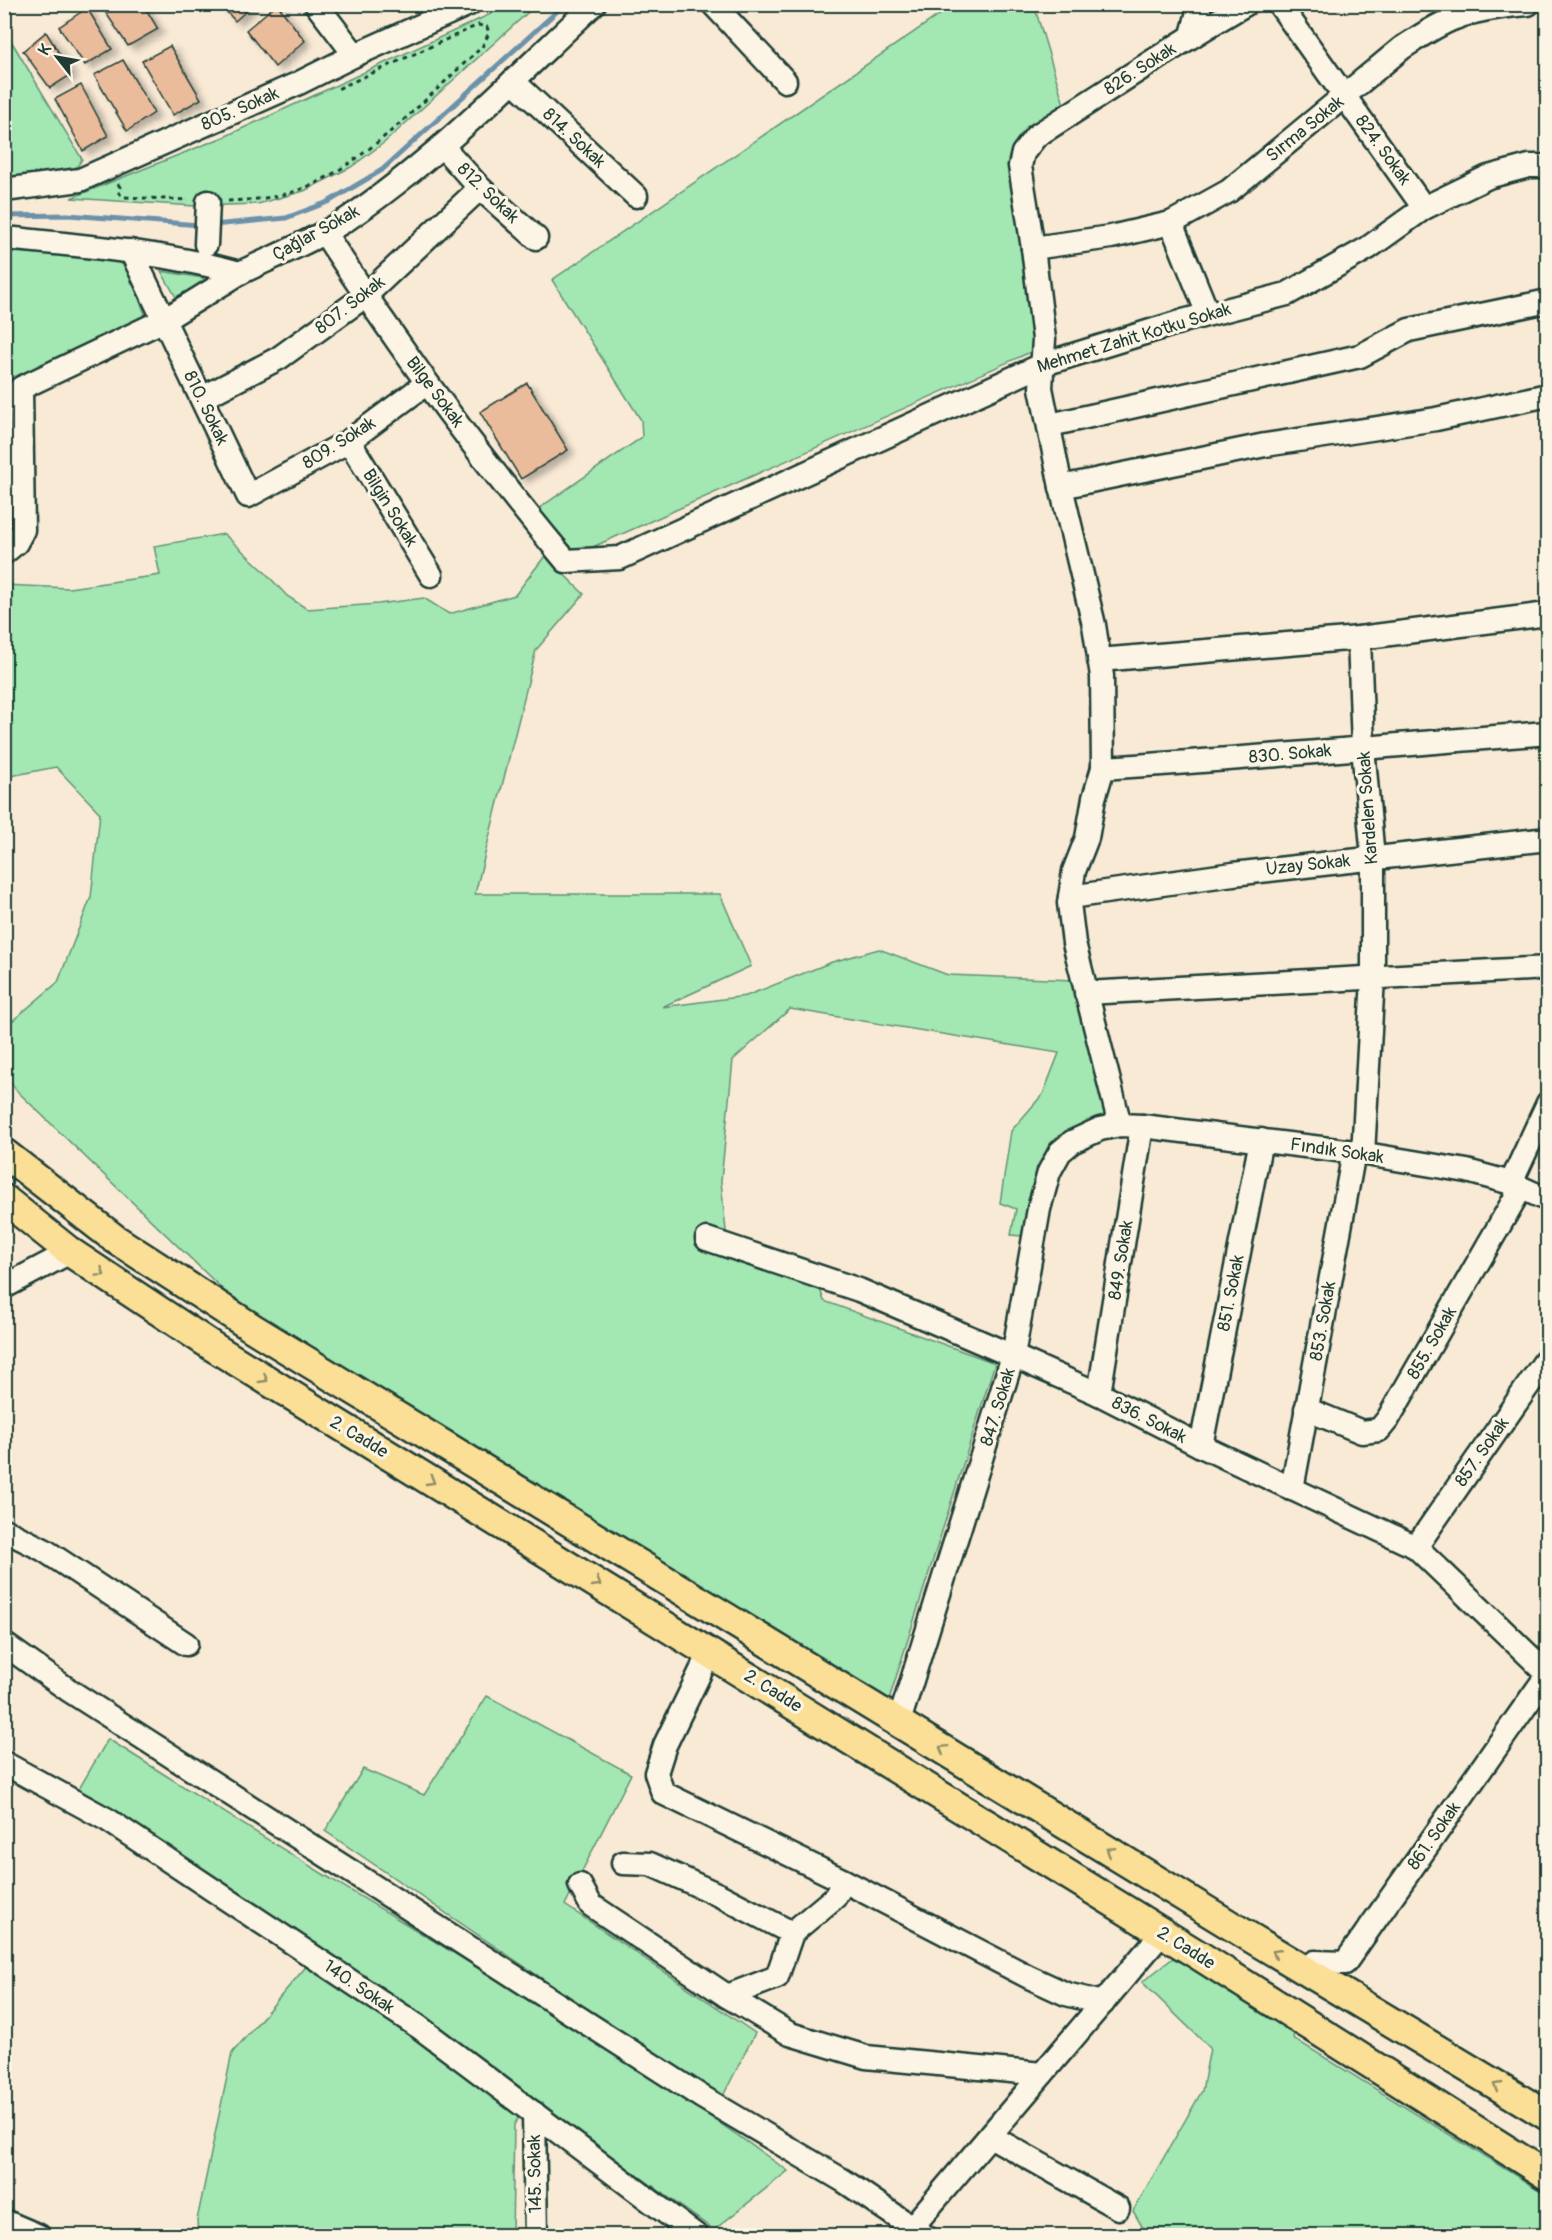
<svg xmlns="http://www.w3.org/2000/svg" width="1552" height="2240" font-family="Pangolin,sans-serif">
<defs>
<filter id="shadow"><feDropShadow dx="6" dy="4" stdDeviation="3" flood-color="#0004"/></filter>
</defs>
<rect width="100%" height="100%" fill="#f9ead6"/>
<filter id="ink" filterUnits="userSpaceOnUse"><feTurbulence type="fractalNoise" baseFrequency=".0167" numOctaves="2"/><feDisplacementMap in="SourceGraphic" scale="12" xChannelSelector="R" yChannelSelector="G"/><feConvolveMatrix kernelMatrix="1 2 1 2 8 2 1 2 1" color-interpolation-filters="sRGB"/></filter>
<g filter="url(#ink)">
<g fill="#a3e7b3" stroke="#619274" stroke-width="1.5">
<path d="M510 5H536L385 142 351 167 304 191 258 204 195 206 71 198 226 136Z"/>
<path d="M957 5H1034L1066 111 1015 156 1035 350 577 554 538 509 642 437 641 420 552 280 942 13Z"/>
<path d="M4 29 82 159C69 185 30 181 5 184Z"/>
<path d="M5 252 97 255 114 257 128 270 147 319 24 379 5 382Z"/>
<path d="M161 271 203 278 205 282 176 297Z"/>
<path d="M224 534 261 568 287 596 307 609 378 604 424 598 449 614 515 595 545 556 584 594 536 650 475 894H720L751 966 662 1007 746 996 832 962 879 949 948 975 1075 980 1110 1112 1040 1176 1021 1236 1011 1235 1016 1209 1000 1203 1011 1131 1043 1094 1059 1053 790 1009 733 1060 721 1181 728 1251 820 1289 824 1301 995 1363 887 1706 244 1310 16 1090 5 1074 4 1028 58 982 91 897 100 813 56 767 5 777V585L69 588 160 575 154 546Z"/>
<path d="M487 1696 631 1774 565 1905 755 2033 721 2100 325 1831 363 1769 424 1795Z"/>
<path d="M108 1739C180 1784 251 1830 323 1874 481 1969 638 2063 788 2171L714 2230 530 2098 79 1789Z"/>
<path d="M1181 1952 1294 2034 1293 2038 1547 2195V2235H1147L1133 2211 1202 2091 1210 2048 1142 1982Z"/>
<path d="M310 1962 520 2114 514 2125 512 2235 198 2236 197 2220 232 2053Z"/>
</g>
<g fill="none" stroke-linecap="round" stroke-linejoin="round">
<g stroke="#6c92aa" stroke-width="5">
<path d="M4 216 68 215 200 225"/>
<path d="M213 225 286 218 328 202 382 170 565 4"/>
</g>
</g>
<g fill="#ebbc9b" stroke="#1f3d34" stroke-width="1.5" filter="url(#shadow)">
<path d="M100 4H143L158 29 128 46Z"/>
<path d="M220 4H254L235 21Z"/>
<path d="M277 4 305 41 275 67 246 30Z"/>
<path d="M87 8 112 49 85 65 59 27Z"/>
<path d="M46 32 72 74 50 88 23 51Z"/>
<path d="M170 46 201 99 173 115 142 61Z"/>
<path d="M123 60 154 113 127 131 94 75Z"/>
<path d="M81 85 108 136 83 151 55 99Z"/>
<path d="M527 383 568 450 521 479 480 412Z"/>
</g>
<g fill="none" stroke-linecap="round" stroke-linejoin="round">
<defs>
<g id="minor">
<path d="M316 4 355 55"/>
<path d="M713 4 785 81"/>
<path d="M1279 4 1424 208"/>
<path d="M1192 35 1200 4"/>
<path d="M513 81 636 196"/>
<path d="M442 146 480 188 536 238"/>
<path d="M4 190 80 180 299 83 355 55 469 4"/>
<path d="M324 232C398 347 479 457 566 561L620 558 1044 364 1183 321 1287 294 1368 248 1424 208 1488 177 1529 166H1548"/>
<path d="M4 238C84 246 163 252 240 273 275 256 313 241 346 220 437 159 514 79 594 4"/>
<path d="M206 244 208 202"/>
<path d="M1033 248 1111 237 1171 223"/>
<path d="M131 251 248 496 349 441 427 383"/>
<path d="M1208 314 1171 223 1229 191 1402 48C1419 37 1436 25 1455 18 1477 9 1504 6 1528 4"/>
<path d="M202 398 279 358 365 296 480 188"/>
<path d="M1050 425 1360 356 1409 330 1548 301"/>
<path d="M349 441 431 575"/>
<path d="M1061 487 1265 445 1436 419 1548 395"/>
<path d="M4 553 16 543 23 530 21 388 164 320 240 273"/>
<path d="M1359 638 1363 747 1373 858V978L1363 1154"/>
<path d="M1099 660 1359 638 1548 614"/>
<path d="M1103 768 1102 676 1094 625 1061 487 1041 388 1044 339 1033 248 1020 166 1023 153 1036 136C1106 92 1174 45 1246 4"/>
<path d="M1070 897 1233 874 1548 839"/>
<path d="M1086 993 1548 968"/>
<path d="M1120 1125 1074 943 1069 903 1074 871 1087 838 1094 798 1103 768C1252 759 1399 744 1548 733"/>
<path d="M1511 1183 1548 1103"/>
<path d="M707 1239 859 1290 1013 1356 1099 1394 1201 1446 1416 1547 1548 1674"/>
<path d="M4 1287 70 1252"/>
<path d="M1099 1394 1142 1126"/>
<path d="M1306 1409 1362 1432 1379 1430 1388 1419 1521 1188"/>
<path d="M1201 1446 1261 1140"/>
<path d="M1292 1489 1354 1152"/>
<path d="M4 1530 44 1550 186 1644"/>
<path d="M1416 1547 1548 1357"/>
<path d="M4 1644 70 1691 702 2097 844 2181 925 2236"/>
<path d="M710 1652 665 1745 656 1773 663 1793 844 1881 1029 1977 1066 1994 1103 2003"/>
<path d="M899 1722 1013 1356 1039 1209 1049 1172 1060 1152 1072 1142 1100 1129 1120 1125 1142 1126 1354 1152 1467 1171 1511 1183 1548 1200"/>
<path d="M4 1763 108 1820 419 2027 697 2236"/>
<path d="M623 1863 650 1864 719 1895 792 1933"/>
<path d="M580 1885 591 1905 727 1996 790 2034 866 2057 1042 2074"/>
<path d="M1307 1971 1315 1962 1345 1963 1548 1674"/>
<path d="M727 1996 777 1977 792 1933 835 1897 844 1881"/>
<path d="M534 2113 536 2236"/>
<path d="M990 2136 1118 2208"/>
<path d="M4 2221 39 2236"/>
<path d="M913 2226 1162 1933"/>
</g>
<g id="major">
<path d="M4 1153 115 1239 254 1329 1248 1936 1548 2116"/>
<path d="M4 1199 70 1252 215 1348 1200 1956 1548 2176"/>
</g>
</defs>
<use href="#minor" stroke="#1f3d34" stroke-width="27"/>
<use href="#major" stroke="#1f3d34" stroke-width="33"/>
<g stroke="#1f3d34" stroke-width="3" stroke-dasharray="4.5 4.5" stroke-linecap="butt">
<path d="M118 184 120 187 118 192 123 197 188 200"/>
<path d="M228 201C254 200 279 198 304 188 366 164 432 92 482 47L489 33 487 27 478 25 335 90"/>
</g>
<use href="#minor" stroke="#fcf5e5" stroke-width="22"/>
<use href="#major" stroke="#fbdf96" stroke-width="28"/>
</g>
<defs><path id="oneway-chevron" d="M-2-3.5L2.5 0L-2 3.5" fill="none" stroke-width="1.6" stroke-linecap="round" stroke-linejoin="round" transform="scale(1.5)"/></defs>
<g stroke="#8d8e65">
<use href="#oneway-chevron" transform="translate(101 1273) rotate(34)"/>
<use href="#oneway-chevron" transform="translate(264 1379) rotate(31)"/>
<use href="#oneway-chevron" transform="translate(431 1481) rotate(31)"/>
<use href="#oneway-chevron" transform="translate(597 1583) rotate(31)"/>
<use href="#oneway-chevron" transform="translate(943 1749) rotate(-148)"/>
<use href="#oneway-chevron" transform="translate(1110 1851) rotate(-148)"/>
<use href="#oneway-chevron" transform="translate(1276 1953) rotate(-149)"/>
<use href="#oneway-chevron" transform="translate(1497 2086) rotate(-149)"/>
</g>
</g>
<g text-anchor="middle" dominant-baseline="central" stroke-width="6" stroke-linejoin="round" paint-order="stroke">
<g font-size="18" fill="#1f3d34" stroke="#fcf5e5">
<text transform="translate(1140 69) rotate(-33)">826. Sokak</text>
<text transform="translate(240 109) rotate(-24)">805. Sokak</text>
<text transform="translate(1305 129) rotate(-39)">Sırma Sokak</text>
<text transform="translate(574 138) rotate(43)">814. Sokak</text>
<text transform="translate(1383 150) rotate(54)">824. Sokak</text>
<text transform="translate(488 193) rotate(44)">812. Sokak</text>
<text transform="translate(316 233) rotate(-29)">Çağlar Sokak</text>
<text transform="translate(350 305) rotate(-38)">807. Sokak</text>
<text transform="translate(1134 338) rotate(-17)">Mehmet Zahit Kotku Sokak</text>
<text transform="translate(435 392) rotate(53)">Bilge Sokak</text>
<text transform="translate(206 408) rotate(64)">810. Sokak</text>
<text transform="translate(339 443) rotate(-32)">809. Sokak</text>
<text transform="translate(390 508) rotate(58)">Bilgin Sokak</text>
<text transform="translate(1290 754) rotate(-5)">830. Sokak</text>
<text transform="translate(1368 808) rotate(-94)">Kardelen Sokak</text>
<text transform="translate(1308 865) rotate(-6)">Uzay Sokak</text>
<text transform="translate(1337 1151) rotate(8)">Fındık Sokak</text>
<text transform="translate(1121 1260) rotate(-81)">849. Sokak</text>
<text transform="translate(1231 1293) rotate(-79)">851. Sokak</text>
<text transform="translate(1323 1321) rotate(-80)">853. Sokak</text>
<text transform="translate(1432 1343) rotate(-60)">855. Sokak</text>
<text transform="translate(998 1407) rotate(-73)">847. Sokak</text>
<text transform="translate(1149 1420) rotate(27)">836. Sokak</text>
<text transform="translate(359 1437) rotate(31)">2. Cadde</text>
<text transform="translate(1482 1452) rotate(-55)">857. Sokak</text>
<text transform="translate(773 1691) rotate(32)">2. Cadde</text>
<text transform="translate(1434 1836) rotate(-55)">861. Sokak</text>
<text transform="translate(1186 1948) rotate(32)">2. Cadde</text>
<text transform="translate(359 1987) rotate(34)">140. Sokak</text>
<text transform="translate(535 2174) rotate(-91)">145. Sokak</text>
</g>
</g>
<rect width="1552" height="2240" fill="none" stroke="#fcf5e5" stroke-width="24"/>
<rect x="12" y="12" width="1528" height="2216" fill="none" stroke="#1f3d34" stroke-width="2" filter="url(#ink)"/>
<g transform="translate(57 57) rotate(301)" stroke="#fcf5e5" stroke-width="4.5" paint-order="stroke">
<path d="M0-4.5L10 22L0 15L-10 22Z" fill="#1f3d34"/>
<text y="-9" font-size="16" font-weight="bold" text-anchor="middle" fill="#1f3d34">K</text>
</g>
</svg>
